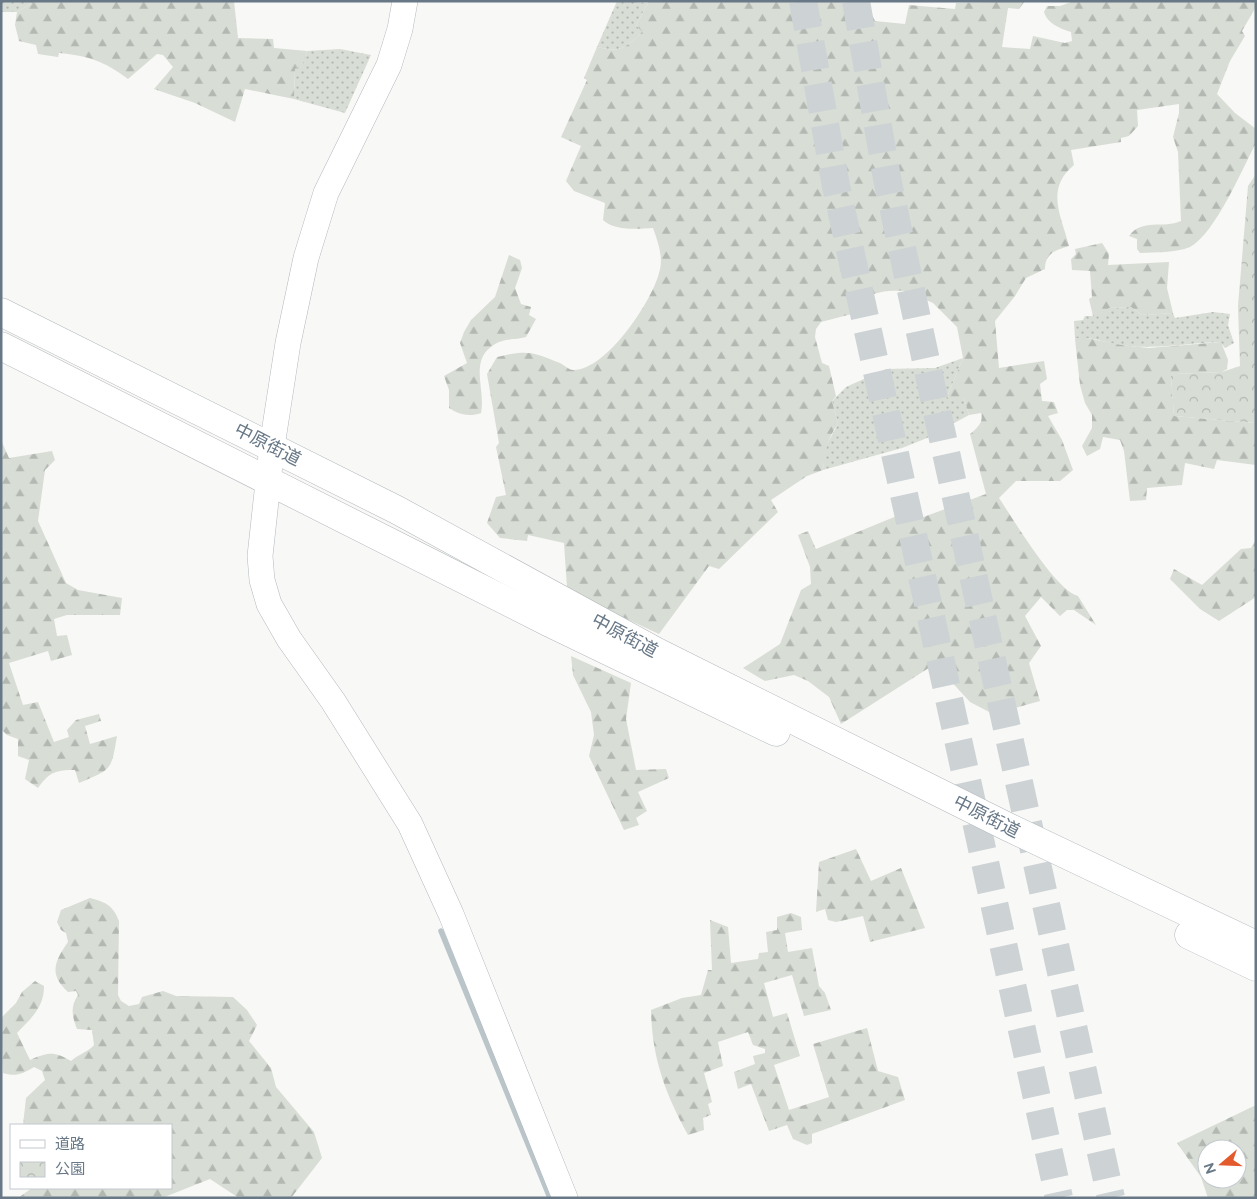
<svg xmlns="http://www.w3.org/2000/svg" width="1257" height="1199" font-family="Raleway,'Noto Sans JP',sans-serif">
<defs>
<pattern id="grass-dots" width="8" height="8" patternUnits="userSpaceOnUse" patternTransform="scale(1.25)"><rect width="8" height="8" fill="#d8ddd5"/><path d="M2 2h.1M6 6h.1" fill="none" stroke="#b3b8b2" stroke-width="1.8" stroke-linecap="round"/></pattern>
<pattern id="forest-firs" width="22" height="20" patternUnits="userSpaceOnUse" patternTransform="scale(1.25)"><rect width="22" height="20" fill="#d8ddd5"/><path d="M5 1l3.5 6h-7zM16 11l3.5 6h-7z" fill="#b3b8b2"/></pattern>
<pattern id="park-crowns" width="20" height="18" patternUnits="userSpaceOnUse" patternTransform="scale(1.25)"><rect width="20" height="18" fill="#d8ddd5"/><path d="M2 6a3 3 0 1 1 6 0M12 15a3 3 0 1 1 6 0" fill="none" stroke="#b3b8b2"/></pattern>
</defs>
<rect width="100%" height="100%" fill="#f8f8f6"/>
<g fill="url(#grass-dots)">
<path d="M1 1H36L17 12H2Z"/>
<path d="M617 1 648 3 636 25 642 32C625 48 622 53 597 47Z"/>
<path d="M340 49 371 55 345 113 294 99 295 69 302 65 307 51Z"/>
<path d="M1131 307 1142 315 1173 313 1175 318 1213 312 1230 314 1228 325 1234 343 1225 348 1220 342C1187 343 1154 350 1120 345 1106 343 1089 335 1075 339L1074 321 1083 320 1085 316H1106L1107 308Z"/>
<path d="M963 358 947 397 964 398 969 415 927 438 902 448 823 470 825 448 838 424 832 401 846 387 886 369 935 368Z"/>
</g>
<g fill="url(#forest-firs)" fill-rule="evenodd">
<path d="M36 1H234L238 38 273 39 274 48 307 51 302 66 295 69 294 99 245 89 235 122 195 103 154 89 173 67 163 55 157 54 128 79C104 61 89 56 59 53L58 57 38 54 36 45 19 41 15 25 17 12Z"/>
<path d="M647 1H865L875 21 905 24 909 5 955 9 956 3 1025 1 1019 9 1008 8 1002 47 1030 49 1033 36 1065 43 1072 41 1071 32C1059 28 1048 24 1044 12L1047 6H1060L1074 1H1256V7L1242 31 1245 36 1230 61 1217 94 1235 113 1256 129V143C1242 169 1215 234 1190 247 1176 253 1155 252 1140 253L1137 249V239L1129 236C1142 218 1163 229 1181 221L1178 152 1173 137 1179 113V104L1137 110 1138 126 1129 136 1121 138V142L1071 150 1074 165C1045 189 1061 215 1069 246 1056 250 1045 253 1045 269L1026 278 1015 296 995 321 999 368 1044 361 1047 379 1040 384 1042 401 1054 402 1058 413 1048 416 1062 440 1073 470 1060 481H1016L999 498C1013 519 1056 591 1078 596L1096 625 1074 610H1067L1060 616 1041 597 1025 616 1041 646 1029 663 1040 701 993 714 970 702 935 664 841 724 829 697 808 681 794 675 765 681 743 668 780 644 801 590 811 584 810 567 798 535 808 531 816 549 914 509 918 519 986 494 970 434C976 429 984 423 981 413L969 415 964 398 952 401 947 397 963 358 957 327 933 303 922 298 911 300 906 291C890 290 879 291 864 298L867 310 821 322 816 329 815 337 822 363 829 366 836 396 832 401 838 424C827 439 825 452 823 470L807 476 771 500 778 512 719 569 709 566 659 634 586 600 567 587 564 543 528 535 527 541 500 538 487 523 496 497 506 495 496 447 499 443 487 374 497 357C527 350 531 351 560 363 564 365 569 370 573 370 606 371 652 301 659 273 664 258 658 242 653 228 637 229 615 231 603 220L605 203 574 191 566 181 581 146 561 137 587 80 584 78 597 47C622 53 625 48 642 32L636 25 648 3Z"/>
<path d="M1102 243 1109 254 1108 265 1169 262 1167 288 1173 313 1142 315 1131 307 1108 308 1107 316H1093L1089 299 1092 297 1090 271 1072 270 1071 259 1076 254 1075 249Z"/>
<path d="M509 255 520 260 522 268 515 288 521 304 531 307 529 315 536 319 526 337C516 340 504 338 495 344 468 360 486 389 481 413 470 417 459 415 449 408V390L444 376 467 363 460 343 464 332 471 320 495 297Z"/>
<path d="M1082 337 1121 345 1149 348 1221 342 1228 360 1227 369 1222 372 1174 374 1171 376 1174 416 1256 423V465L1217 460 1214 469 1185 463 1182 485 1147 488 1146 500 1130 501 1124 451 1120 440 1103 437 1100 449 1087 456 1082 446 1092 428V415L1085 403 1080 385 1075 339Z"/>
<path d="M1 440 9 458 52 451 55 460 45 470 38 521 66 583 78 590 122 598 120 615H67L54 619 57 636 67 635 72 655 51 661 48 651 9 663 23 705 38 702 54 742 69 737 67 730 76 720 99 714 101 721 85 726 90 744 117 736C111 771 112 769 79 783L75 770C56 770 49 772 38 788L25 779 29 760 18 756V739L7 735 1 729Z"/>
<path d="M1256 539V597L1219 621 1200 609 1170 579 1174 569 1202 585 1241 549 1251 548Z"/>
<path d="M571 656 631 683 626 719 636 770 666 769 669 778 638 792 647 811 636 818 639 825 624 830 589 756 594 735 591 712 573 675Z"/>
<path d="M856 849 871 881 901 868 925 928 870 942 863 916 836 922 828 920 825 909 816 912 819 862Z"/>
<path d="M90 898C105 902 113 905 119 921L118 995 121 1001 129 1006 139 1004 142 997 163 991 176 996 233 997 247 1010 257 1025 249 1041 271 1068 276 1087 314 1132 322 1158 291 1198H239L210 1179 162 1198H18L32 1188H171V1125H23L26 1098 45 1080 42 1071 34 1067C23 1074 15 1077 3 1073L1 1018 16 1003 22 992 35 981 44 986C44 1008 31 1018 17 1033L30 1060C48 1052 54 1051 71 1061 79 1054 88 1052 94 1045L92 1030 77 1029C72 1016 70 1007 78 995L76 991 68 992C48 974 55 961 68 942L66 933 61 930 57 922 61 910Z"/>
<path d="M791 913 801 917 802 930 785 933 788 952 812 948 819 986 825 993 831 1010 804 1016 792 975 764 983 773 1017 787 1013 800 1056 774 1065 789 1110 829 1097 813 1044 867 1028 878 1071 898 1077 905 1100 812 1134V1143L807 1145 793 1139 787 1125 769 1131 751 1084 738 1089 734 1072 755 1064 753 1056 765 1053V1049L753 1045 748 1032 718 1042 723 1066 704 1073 712 1102 708 1104 711 1115 703 1118 704 1130 688 1135C665 1093 652 1058 651 1010L682 998 701 995 708 970H712L710 920 728 927 731 963 758 959 759 953 768 952 766 932 777 930V917Z"/>
<path d="M1256 1105V1198H1208L1201 1177 1177 1143ZM1207 1149H1237V1179H1207Z"/>
</g>
<path fill="url(#park-crowns)" d="M1256 174V423L1174 416 1171 376 1174 374 1222 372 1240 366 1238 306 1248 186Z"/>
<g fill="none" stroke-linecap="round" stroke-linejoin="round">
<path stroke="#bac5ca" stroke-width="5.5" d="M441 931 550 1198"/>
<g stroke="#cdd2d5" stroke-width="28" stroke-dasharray="28 14" stroke-linecap="butt">
<path d="M803 1 836 186 1059 1198"/>
<path d="M856 1 887 178 935 403 1111 1198"/>
</g>
<defs>
<path id="secondary" d="M405 1 400 29 389 65 326 193 306 258 288 343 272 446 260 556 262 580 269 604 289 639 333 701 410 824 451 914 565 1198"/>
<g id="primary">
<path d="M1 312 397 510 657 652 1008 827 1256 945"/>
<path d="M1 346 550 623 776 732"/>
<path d="M1189 935 1256 967"/>
</g>
</defs>
<use href="#secondary" stroke="#b4b9be" stroke-width="26"/>
<use href="#primary" stroke="#b3b8bc" stroke-width="29"/>
<use href="#secondary" stroke="#fff" stroke-width="25"/>
<use href="#primary" stroke="#fff" stroke-width="28"/>
</g>
<g text-anchor="middle" dominant-baseline="central" stroke-width="5" stroke-linejoin="round" paint-order="stroke">
<g font-size="18" fill="#687887" stroke="#fff">
<text transform="translate(268 444) rotate(27)">中原街道</text>
<text transform="translate(625 635) rotate(28)">中原街道</text>
<text transform="translate(987 816) rotate(27)">中原街道</text>
</g>
</g>
<rect width="1257" height="1199" fill="none" stroke="#687887" stroke-width="5"/>
<rect x="10" y="1124" width="162" height="65" fill="#ffffff" stroke="#c3c9cf"/>
<rect x="20" y="1140" width="25" height="8" fill="#ffffff" stroke="#c3c9cf"/>
<text x="55" y="1149" font-size="15" fill="#687887">道路</text>
<rect x="20" y="1162" width="25" height="15" fill="url(#park-crowns)" stroke="#c3c9cf"/>
<text x="55" y="1174" font-size="15" fill="#687887">公園</text>
<g transform="translate(1222 1164) rotate(251)"><circle r="24" fill="#ffffff" stroke="#c3c9cf"/>
<path d="M0-4L9 19L0 12L-9 19Z" fill="#e35a2c"/>
<text y="-8" font-size="14" font-weight="bold" text-anchor="middle" fill="#687887">N</text>
</g>
</svg>
